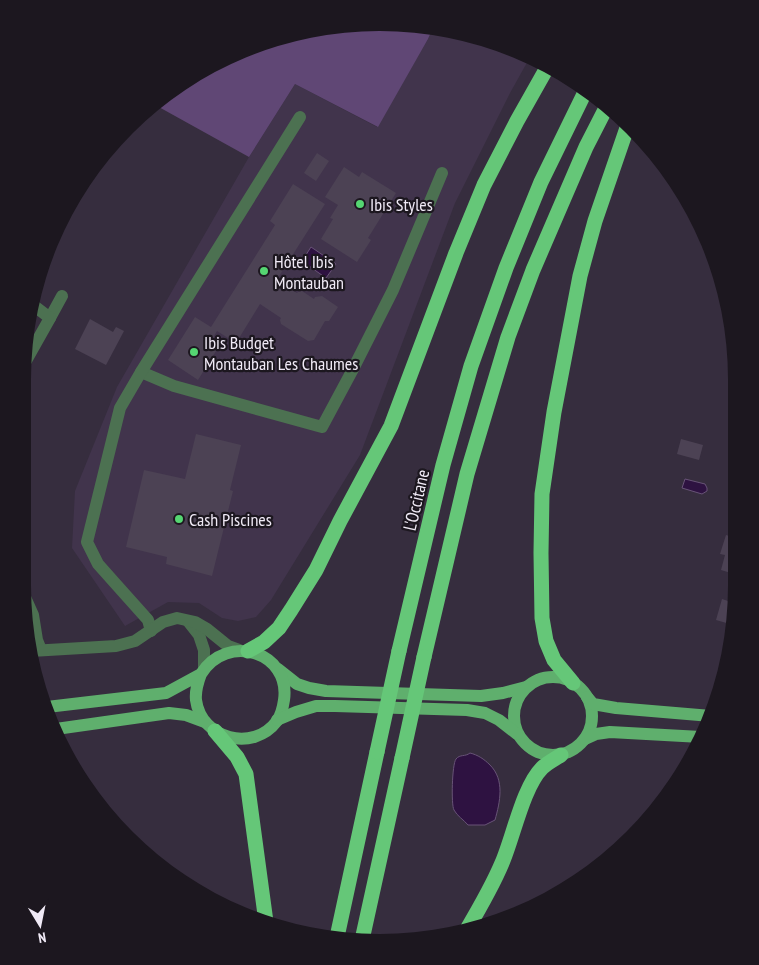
<svg xmlns="http://www.w3.org/2000/svg" width="759" height="965" font-family="'PT Sans Narrow',sans-serif">
<rect width="100%" height="100%" fill="#362d3e"/>
<path fill="#41344c" d="M433 28 472 35 514 50 529 59 510 93 455 203 360 455 271 600 256 617 238 621 222 618 199 603 168 602 125 626 72 548 75 491 117 387 249 157 295 84 377 127 428 39Z"/>
<path fill="#604775" d="M403 23 433 28 428 39 378 127 295 84 249 157 157 106 201 70 265 41 333 26Z"/>
<g fill="#2e1241" stroke="#685377">
<path d="M311 247 336 264 326 278 302 261Z"/>
<path d="M685 479 705 484 707 488V491L702 494 682 488Z"/>
<path d="M470 753C478 755 484 759 490 765 505 780 500 802 495 820L485 825H468C464 820 457 816 454 810 451 805 452 764 456 759 460 754 465 757 470 753Z"/>
</g>
<g fill="#4c4254">
<path d="M317 153 329 161 316 181 304 173Z"/>
<path d="M344 167 359 177 362 172 396 193 368 238 371 240 357 262 321 239 333 219 330 218 338 205 325 197Z"/>
<path d="M293 184 325 204 276 281 287 291 290 289 297 293 298 292 302 291 314 299 315 297 322 296 338 307 329 321H325L314 340 308 341 281 324 280 320 281 318 260 304 236 343 217 331 213 338 221 343 198 380 168 360 195 317 211 327 275 225 270 221Z"/>
<path d="M90 319 113 332 116 327 124 331 106 365 75 349Z"/>
<path d="M196 434 241 445 230 490 233 491 212 576 166 564 167 557 126 547 144 470 185 479Z"/>
<path d="M681 439 703 445 699 460 677 454Z"/>
<path d="M726 535 732 537 731 573 721 570 725 555 720 554Z"/>
<path d="M722 599 731 602 730 624 716 620Z"/>
</g>
<g fill="none" stroke-linecap="round" stroke-linejoin="round">
<g stroke="#4c7151" stroke-width="12">
<path d="M50 318 62 296"/>
<path d="M23 366 50 318 33 305"/>
<path d="M141 372 174 386 322 427 352 371 393 290 442 173"/>
<path d="M24 595 33 615 37 640 41 650"/>
<path d="M188 621 199 635 204 650V668"/>
<path d="M151 631 148 620 114 582 98 564 87 542 120 408 141 372 300 117"/>
<path d="M31 651 116 646 135 641 163 622 177 618 195 622 207 629 228 646 239 650"/>
</g>
<g stroke="#5faf6d" stroke-width="12">
<path d="M278 669 297 684 309 688 326 691 481 696 503 693 526 687"/>
<circle cx="553" cy="716" r="39"/>
<path d="M587 697 593 704 616 708 711 716"/>
<path d="M47 707 166 693 201 674C227 632 291 652 284 700 283 707 281 715 277 721 253 753 201 739 196 700 195 690 198 682 201 674"/>
<path d="M277 720 296 712 316 706H335L467 710 485 713 499 720 517 734"/>
<path d="M56 729 169 713 186 715 205 722"/>
<path d="M585 739 596 734 610 732 701 737"/>
</g>
<g stroke="#65c778" stroke-width="15">
<path d="M248 651 264 642 279 628 291 610 316 570 340 521 391 426 456 253 484 185 517 121 548 66"/>
<path d="M399 651 443 465 471 366 506 268 541 182 586 90"/>
<path d="M424 657 467 474 508 337 533 270 586 147 607 106"/>
<path d="M573 683 554 660 546 641 542 618 541 553 542 494 554 412 580 276 595 221 628 125"/>
<path d="M215 731 237 757 246 774 266 922"/>
<path d="M466 931C479 909 492 887 502 863 513 838 523 787 542 768 547 763 555 759 561 755"/>
<path d="M337 937 377 752"/>
<path d="M362 940 402 758"/>
</g>
<g stroke="#65c778" stroke-width="15">
<path d="M377 752 399 651"/>
<path d="M402 758 424 657"/>
</g>
</g>
<g fill="#55d672" stroke="#1c171f" stroke-width="2">
<circle cx="360" cy="204" r="5"/>
<circle cx="264" cy="271" r="5"/>
<circle cx="194" cy="352" r="5"/>
<circle cx="179" cy="519" r="5"/>
</g>
<g text-anchor="middle" dominant-baseline="central" stroke-width="4.5" stroke-linejoin="round" paint-order="stroke">
<g font-size="18" fill="#f0eaf6" stroke="#1c171f" text-anchor="start">
<text x="370" y="204">Ibis Styles</text>
<text x="274" y="261">Hôtel Ibis<tspan x="274" dy="21">Montauban</tspan></text>
<text x="204" y="342">Ibis Budget<tspan x="204" dy="21">Montauban Les Chaumes</tspan></text>
<text x="189" y="519">Cash Piscines</text>
</g>
<g font-size="18" fill="#f0eaf6" stroke="#1c171f">
<text transform="translate(416 500) rotate(-77)">L'Occitane</text>
</g>
</g>
<path d="M0 0H759V965H0ZM379 31H380A348 348 0 0 1 728 379V586A348 348 0 0 1 380 934H379A348 348 0 0 1 31 586V379A348 348 0 0 1 379 31Z" fill="#1c171f" fill-rule="evenodd"/>
<g transform="translate(40 925) rotate(170)" stroke="#1c171f" stroke-width="4" paint-order="stroke">
<path d="M0-4L9 19L0 12L-9 19Z" fill="#f0eaf6"/>
<text y="-8" font-size="14" font-weight="bold" text-anchor="middle" fill="#f0eaf6">N</text>
</g>
</svg>
